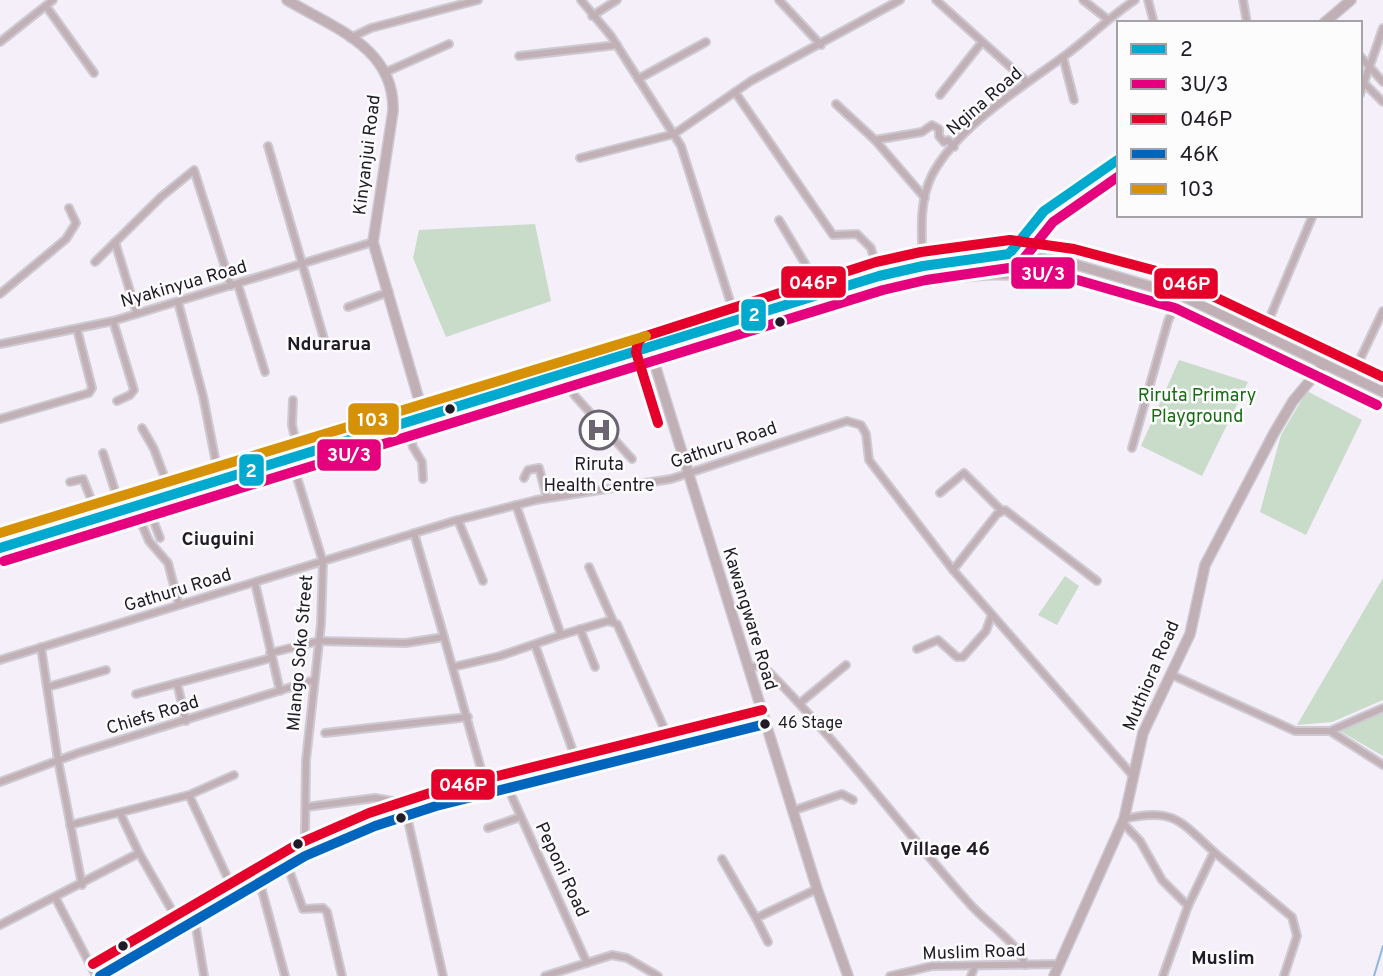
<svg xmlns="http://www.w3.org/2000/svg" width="1383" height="976" font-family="Overpass,sans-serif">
<rect width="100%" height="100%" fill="#f4eff9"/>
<g fill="#c9dbc9">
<path d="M535 224 551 301 446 337 413 258 419 230Z"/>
<path d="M1179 360 1248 382 1202 476 1141 446Z"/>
<path d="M1307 391 1362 420 1306 535 1260 512 1281 435Z"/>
<path d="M1065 576 1079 586 1057 625 1038 615Z"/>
<path d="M1383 578V700L1332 722 1297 725Z"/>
<path d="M1383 710V756L1340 731Z"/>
</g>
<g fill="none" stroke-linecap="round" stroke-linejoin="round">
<path stroke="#8eb6e3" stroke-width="2" d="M1374 976 1383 946"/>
<defs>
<g id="street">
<path d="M581 0 611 36 681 146 736 320"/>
<path d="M779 0 821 45"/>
<path d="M936 0 1026 81"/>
<path d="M1083 0 1106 18"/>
<path d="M1148 0 1154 23"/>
<path d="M1243 0 1247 23"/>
<path d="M46 6 94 73"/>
<path d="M592 16 617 0"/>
<path d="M350 38 371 28 478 0"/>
<path d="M0 42 53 0"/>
<path d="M519 56 617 45"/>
<path d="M1360 56 1383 82"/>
<path d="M1063 57 1074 100"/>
<path d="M386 72 449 44"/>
<path d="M638 79 706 42"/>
<path d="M1364 83 1383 102"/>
<path d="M735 92 833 235 857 234 871 248 879 276"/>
<path d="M1360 94 1383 28"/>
<path d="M940 95 982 42"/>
<path d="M836 104 875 140 925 198"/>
<path d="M875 140 922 132 932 125 939 129V136L944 142 948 140 954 147"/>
<path d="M268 146 324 339"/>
<path d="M580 158 674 134 751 81 900 0"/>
<path d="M779 220 823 294"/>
<path d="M115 242 137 314"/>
<path d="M95 262 161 197 194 170 231 286"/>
<path d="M923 266C922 236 918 203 932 175 957 127 1021 88 1063 57 1088 39 1109 17 1135 0"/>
<path d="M238 285 265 372"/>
<path d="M0 294 66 239 76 223 69 208"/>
<path d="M178 302 203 396 217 468"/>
<path d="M348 307 389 292"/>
<path d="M775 309 781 321H790C854 299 915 280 983 276 1008 274 1054 281 1070 263"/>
<path d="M113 321 134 390 130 395 117 401"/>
<path d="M1262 336 1313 215"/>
<path d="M0 344 113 321 373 242"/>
<path d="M562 376 575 396 632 459"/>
<path d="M1351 378 1383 311"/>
<path d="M293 400 292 425 296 442"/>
<path d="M0 419 89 393 92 388 77 329"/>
<path d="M407 422 413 447 422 462 423 479"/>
<path d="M142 428 154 449 172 497"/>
<path d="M1132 448 1168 321 1180 295"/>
<path d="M291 458 323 562 321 624 306 760 305 837 315 852"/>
<path d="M524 478 528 470 539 468 547 498"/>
<path d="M940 493 964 473 1001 510"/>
<path d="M177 495 174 486 176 481 368 417 398 408 404 423"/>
<path d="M147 504 160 538"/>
<path d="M516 505 561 635 608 621 617 624 673 748"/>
<path d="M135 508 149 541 168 563 179 605"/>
<path d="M36 519 93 504 83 479 70 482"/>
<path d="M96 519 93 504 116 494 103 453"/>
<path d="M458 520 483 581"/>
<path d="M414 533 444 637"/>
<path d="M589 567 613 621"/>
<path d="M953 570 997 514 1005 510 1097 581"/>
<path d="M255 583 280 691"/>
<path d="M580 629 595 667"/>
<path d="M535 645 580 771"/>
<path d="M41 647 58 760 82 885"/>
<path d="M917 649 938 640 957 657H963L986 631 991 617"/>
<path d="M270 653 319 641 406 643 444 637 488 794"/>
<path d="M0 660 454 521 536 500 671 479 847 421 861 425 866 434 869 460 953 570 1134 777"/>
<path d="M453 667 500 656 561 635"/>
<path d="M748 667 763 666C838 740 899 825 969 903 985 922 1018 942 1025 965"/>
<path d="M1172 675 1295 731H1330L1383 765"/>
<path d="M177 683 186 721"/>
<path d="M48 687 106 670"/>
<path d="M136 694 271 658"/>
<path d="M800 703 846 665"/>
<path d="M1330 731 1383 708"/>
<path d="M325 733 468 717"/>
<path d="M0 782 78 753 314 680"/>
<path d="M508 788 587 963"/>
<path d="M189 795 234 775"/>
<path d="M306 807 375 798 404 803 443 976"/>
<path d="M792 811 842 794 853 800"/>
<path d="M120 813 139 853"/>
<path d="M1124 819C1172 808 1179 819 1214 852L1188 906 1163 976"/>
<path d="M1122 822 1140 841 1162 880 1188 906"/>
<path d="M70 825 189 795 236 896"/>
<path d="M488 828 520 817"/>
<path d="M1214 852 1292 917 1297 936 1284 976"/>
<path d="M722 859 756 918"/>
<path d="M288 867 303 909 323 908 327 912 342 976"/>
<path d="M260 883 285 976"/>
<path d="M55 897 96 976"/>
<path d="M195 921 204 976"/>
<path d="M0 925 139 853 182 928"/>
<path d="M768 942 756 918 817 889"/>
<path d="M545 976 612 955 627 958 658 976"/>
<path d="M890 976 932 966 1060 964"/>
<path d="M971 976 975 966"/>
</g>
<g id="secondary">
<path d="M287 0C334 28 395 48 393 111L373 242 424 417"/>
<path d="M1324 23 1351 0"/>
<path d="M1009 254C1034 210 1077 185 1119 159"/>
<path d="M650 349 817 889 848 976"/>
<path d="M0 548 879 276 923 266 1009 254 1070 263 1180 295 1383 392"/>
<path d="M100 976 305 856 375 826 436 806 765 724"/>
<path d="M1054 976 1124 819 1143 733 1190 634 1205 565 1274 433 1293 401 1324 364"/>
</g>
</defs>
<use href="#street" stroke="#cecad2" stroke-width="10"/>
<use href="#secondary" stroke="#cecad2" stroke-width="12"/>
<use href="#street" stroke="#c1b1b7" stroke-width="6"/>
<use href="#secondary" stroke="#c1afb6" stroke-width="9"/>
<defs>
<g id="bus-1">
<path d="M1009 254 1044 211 1119 159"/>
<path d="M0 548 879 276 923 266 1009 254"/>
</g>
<g id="bus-2">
<path d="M1021 262 1053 222 1119 176"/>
<path d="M4 561 883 290 926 280 1009 268 1067 277 1175 308 1377 405"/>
</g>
<g id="bus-3">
<path d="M658 423 636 352 638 342 643 337 876 262 921 252 1010 240 1074 249 1164 273 1383 377"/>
<path d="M93 964 298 844 369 813 433 792 762 710"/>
</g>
<path id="bus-4" d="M100 976 305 856 375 826 436 806 765 724"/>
<path id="bus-5" d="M0 533 646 336"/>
</defs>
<use href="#bus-1" stroke="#fcfcfc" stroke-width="16"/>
<use href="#bus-2" stroke="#fcfcfc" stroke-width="16"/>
<use href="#bus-3" stroke="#fcfcfc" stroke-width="16"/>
<use href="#bus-4" stroke="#fcfcfc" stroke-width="16"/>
<use href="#bus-5" stroke="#fcfcfc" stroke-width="16"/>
<use href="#bus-1" stroke="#00a9ce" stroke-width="10"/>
<use href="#bus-2" stroke="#e5007d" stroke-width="10"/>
<use href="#bus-3" stroke="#e4002b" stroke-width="10"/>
<use href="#bus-4" stroke="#0065bd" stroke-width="10"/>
<use href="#bus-5" stroke="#d79106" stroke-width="10"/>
</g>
<defs>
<symbol id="hospital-ring" viewBox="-11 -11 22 22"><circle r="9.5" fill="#fcfcfc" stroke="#6a6570" stroke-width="1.5"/><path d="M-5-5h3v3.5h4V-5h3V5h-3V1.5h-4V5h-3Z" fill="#6a6570"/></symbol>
</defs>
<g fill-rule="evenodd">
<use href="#hospital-ring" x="577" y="408" width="44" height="44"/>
</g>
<g fill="#201b26" stroke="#fcfcfc" stroke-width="2.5">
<circle cx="780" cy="322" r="6"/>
<circle cx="450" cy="409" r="6"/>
<circle cx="765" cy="724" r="6"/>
<circle cx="401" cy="818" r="6"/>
<circle cx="298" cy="844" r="6"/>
<circle cx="123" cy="946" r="6"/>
</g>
<g text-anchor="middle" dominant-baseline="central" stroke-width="5" stroke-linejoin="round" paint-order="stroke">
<g font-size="16" fill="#201b26" stroke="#fcfcfc" text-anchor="start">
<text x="778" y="724">46 Stage</text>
</g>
<g font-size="18" fill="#201b26" stroke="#fcfcfc">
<text transform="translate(985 102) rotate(-41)">Ngina Road</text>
<text transform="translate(368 155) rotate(-83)">Kinyanjui Road</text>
<text transform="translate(184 285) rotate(-16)">Nyakinyua Road</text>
<text transform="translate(724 446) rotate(-19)">Gathuru Road</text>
<text transform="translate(178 591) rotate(-17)">Gathuru Road</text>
<text transform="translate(749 619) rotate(73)">Kawangware Road</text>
<text transform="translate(301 653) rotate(-85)">Mlango Soko Street</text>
<text transform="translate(1152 676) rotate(-67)">Muthiora Road</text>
<text transform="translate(153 716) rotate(-17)">Chiefs Road</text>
<text transform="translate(561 870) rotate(65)">Peponi Road</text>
<text transform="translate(974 953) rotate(-2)">Muslim Road</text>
</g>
<g font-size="18" fill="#196a17" stroke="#fcfcfc">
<text x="1197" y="396">Riruta Primary<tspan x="1197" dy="21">Playground</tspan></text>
</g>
<g font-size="18" fill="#201b26" stroke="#fcfcfc">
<text x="599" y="465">Riruta<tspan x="599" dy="21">Health Centre</tspan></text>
</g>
<g font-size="19" font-weight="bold" fill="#201b26" stroke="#fcfcfc">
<text x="329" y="345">Ndurarua</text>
<text x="218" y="540">Ciuguini</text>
<text x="945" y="850">Village 46</text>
<text x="1223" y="959">Muslim</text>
</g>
</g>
<g stroke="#fcfcfc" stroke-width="2.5">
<rect x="1010" y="256" width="66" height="34" rx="7" fill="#e5007d"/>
<rect x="780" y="265" width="67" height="34" rx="7" fill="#e4002b"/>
<rect x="1153" y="267" width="66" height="33" rx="7" fill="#e4002b"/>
<rect x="740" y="298" width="27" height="34" rx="7" fill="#00a9ce"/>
<rect x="347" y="402" width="53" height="34" rx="7" fill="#d79106"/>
<rect x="316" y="438" width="66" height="34" rx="7" fill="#e5007d"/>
<rect x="238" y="453" width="27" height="34" rx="7" fill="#00a9ce"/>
<rect x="430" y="768" width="66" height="33" rx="7" fill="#e4002b"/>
</g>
<g font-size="19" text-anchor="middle" font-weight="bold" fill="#fff">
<text x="1043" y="280">3U/3</text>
<text x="813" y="289">046P</text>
<text x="1186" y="290">046P</text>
<text x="754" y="321">2</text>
<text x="373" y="426">103</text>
<text x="349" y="461">3U/3</text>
<text x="251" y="477">2</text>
<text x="463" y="791">046P</text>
</g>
<rect x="1117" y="21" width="245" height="196" fill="#fcfcfc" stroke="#a4a2a6" stroke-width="2"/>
<rect x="1131" y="44" width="35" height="10" fill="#00a9ce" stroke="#a4a2a6" stroke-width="2"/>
<text x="1180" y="56" font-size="21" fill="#201b26">2</text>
<rect x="1131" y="79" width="35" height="10" fill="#e5007d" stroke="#a4a2a6" stroke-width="2"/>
<text x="1180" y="91" font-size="21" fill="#201b26">3U/3</text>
<rect x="1131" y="114" width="35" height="10" fill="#e4002b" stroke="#a4a2a6" stroke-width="2"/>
<text x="1180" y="126" font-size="21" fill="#201b26">046P</text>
<rect x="1131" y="149" width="35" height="10" fill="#0065bd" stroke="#a4a2a6" stroke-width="2"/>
<text x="1180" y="161" font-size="21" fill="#201b26">46K</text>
<rect x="1131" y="184" width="35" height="10" fill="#d79106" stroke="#a4a2a6" stroke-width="2"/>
<text x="1180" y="196" font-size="21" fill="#201b26">103</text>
</svg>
